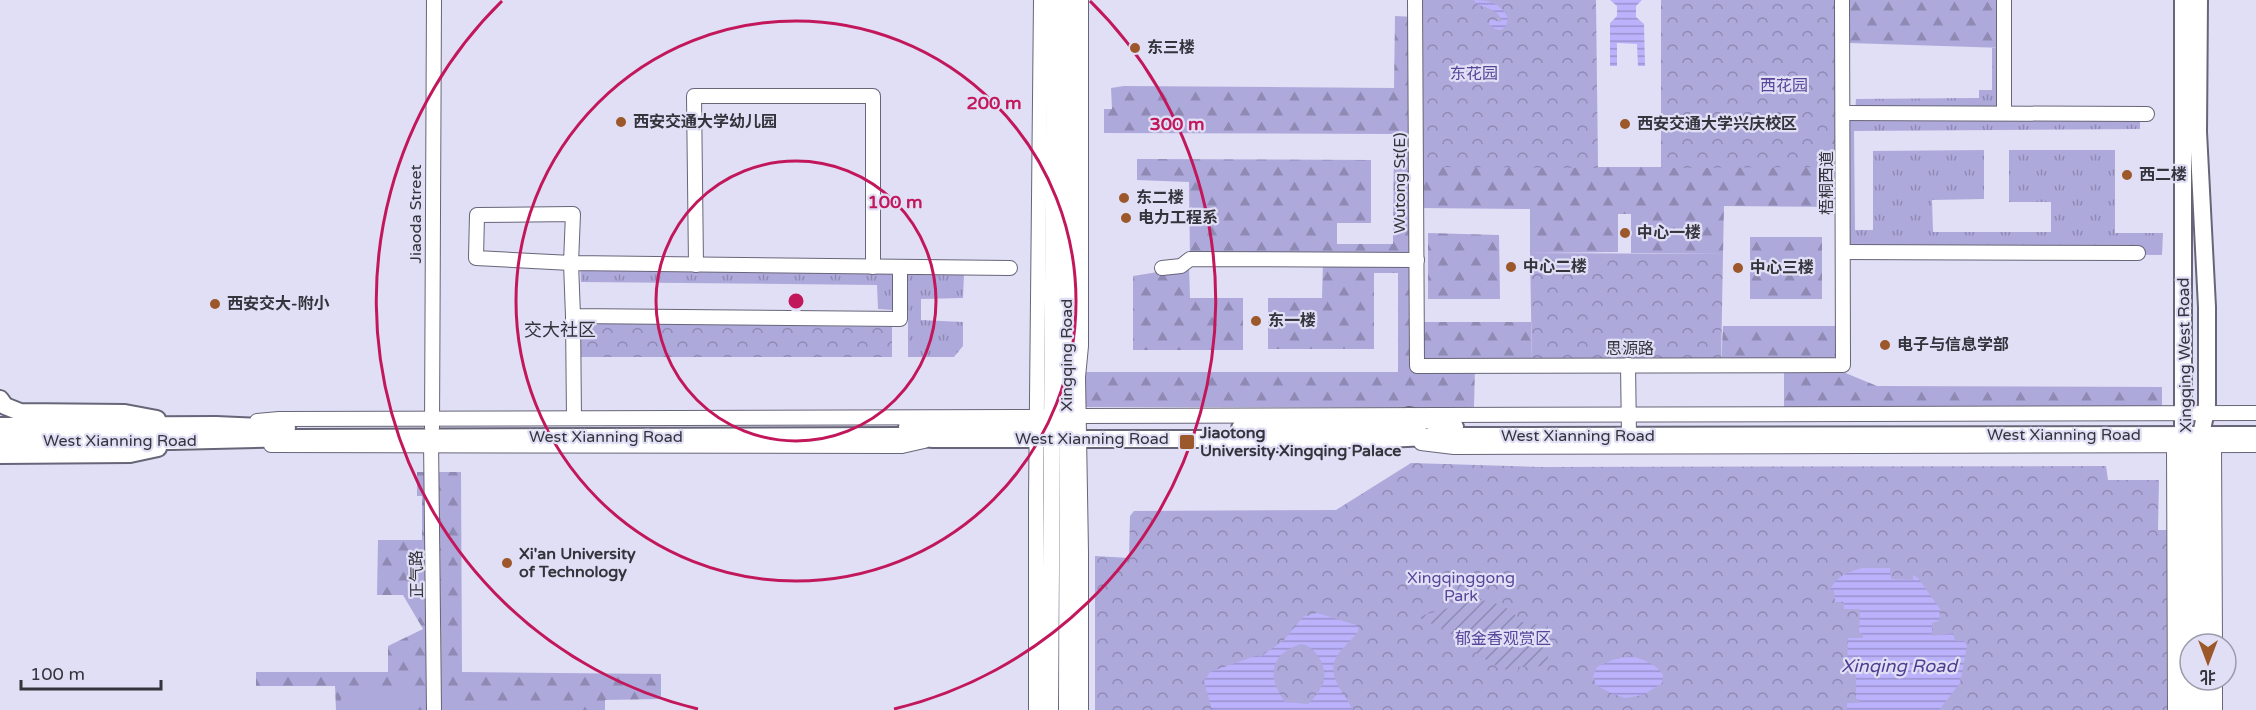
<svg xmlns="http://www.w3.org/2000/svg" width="2256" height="710" font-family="'Varela Round','Noto Sans SC',sans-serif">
<defs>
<pattern id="grass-tufts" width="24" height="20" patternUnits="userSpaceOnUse" patternTransform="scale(1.5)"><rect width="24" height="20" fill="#aea9db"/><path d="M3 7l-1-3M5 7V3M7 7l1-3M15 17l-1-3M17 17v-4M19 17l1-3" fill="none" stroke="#8e8ab3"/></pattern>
<pattern id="forest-firs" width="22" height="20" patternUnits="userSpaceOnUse" patternTransform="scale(1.5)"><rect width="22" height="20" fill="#aea9db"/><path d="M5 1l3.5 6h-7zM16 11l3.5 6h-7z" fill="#8e8ab3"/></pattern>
<pattern id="park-crowns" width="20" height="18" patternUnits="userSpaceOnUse" patternTransform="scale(1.5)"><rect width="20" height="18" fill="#aea9db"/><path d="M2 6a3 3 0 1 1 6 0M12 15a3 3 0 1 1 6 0" fill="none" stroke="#8e8ab3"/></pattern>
<pattern id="garden-furrows" width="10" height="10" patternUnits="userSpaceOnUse" patternTransform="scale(1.5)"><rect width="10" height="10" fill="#aea9db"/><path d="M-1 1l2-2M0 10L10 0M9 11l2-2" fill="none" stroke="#8e8ab3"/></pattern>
<pattern id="water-rules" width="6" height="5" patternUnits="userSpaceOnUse" patternTransform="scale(1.5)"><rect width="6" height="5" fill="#bbb2fc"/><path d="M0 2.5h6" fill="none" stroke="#9992cd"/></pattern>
</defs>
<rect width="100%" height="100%" fill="#e0dff5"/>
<g fill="url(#grass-tufts)">
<path d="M1992 48H2004V112L2140 114V129L1854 131 1855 230H1873V151L1984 150V199L1932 200 1933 232H2051V202H2009V150H2115V233H2163L2162 255 1843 252 1846 113H1855L1856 99 1979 98V90H1992Z"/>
<path d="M580 263 892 267 893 310 878 309 877 285 581 282Z"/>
<path d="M908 272 964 274 963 298 921 299V320L963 322V346L954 357H908Z"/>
</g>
<g fill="url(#forest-firs)">
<path d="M1849 0H2004V48L1849 43Z"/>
<path d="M1395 16 1415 17 1416 167H1843V207L1724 206 1723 254 1631 253V214H1618V252L1530 253V209L1417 208V322H1531L1532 366H1475L1474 407H1086V372H1398V273H1374V349H1268V298H1322L1323 261 1190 259 1189 182 1137 180V159L1371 160V223H1337V244H1393L1394 134 1104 133V109H1112L1111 88 1124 86 1394 88Z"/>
<path d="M1428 233 1499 235 1500 299H1428Z"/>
<rect x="1750" y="237" width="72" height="62"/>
<path d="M1189 267 1190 298H1243V350H1133V276Z"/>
<path d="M1723 326H1843V365H1721Z"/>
<path d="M1784 372H1843L1877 386 2162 387V406L1784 407Z"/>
<path d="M417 472H461L462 672 661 674V699L605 700V710H336L335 686H256V672H388V646L423 629 403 595H377L378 540H422V496H417Z"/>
</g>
<g fill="url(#park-crowns)">
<path d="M1415 0H1596L1598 168 1417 167Z"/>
<path d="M1661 0H1842L1843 167 1661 168Z"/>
<path d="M1530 253 1723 254 1721 365 1532 366Z"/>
<path d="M581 323 892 327V357H581Z"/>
<path d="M1411 463 1541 467 2106 466 2108 480H2159L2158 530H2169L2170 710H1095V556L1129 558 1130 516 1134 511 1336 510Z"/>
</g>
<path fill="url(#garden-furrows)" d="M1463 596 1495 603 1508 609 1525 624 1548 625V662H1544V666L1518 667V672C1491 670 1471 646 1449 633 1440 627 1429 623 1420 618 1425 613 1434 613 1442 610 1451 608 1457 603 1463 596Z"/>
<g fill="#aea9db">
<path d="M341 691H413L414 710H341Z"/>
<path d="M445 704 583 705V710H445Z"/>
</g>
<g fill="url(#water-rules)" fill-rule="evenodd">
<path d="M1474 0C1489 0 1501 3 1508 18L1506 26 1501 30 1495 29 1489 24 1490 19 1500 22 1502 20C1496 9 1488 8 1477 5Z"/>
<path d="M1610 0H1642L1636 6V17L1644 24 1645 66H1638L1637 44 1617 43V66H1610V23L1617 16V6Z"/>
<path d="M1862 568H1890L1891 579 1913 580V575L1918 578 1940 609 1939 621 1932 623V636L1953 633 1955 641H1964L1967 646 1960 683 1939 710H1847V703H1859V699H1856V672H1847L1848 638H1863V634L1859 633 1860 609H1844V602H1835L1834 590H1830C1838 575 1846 573 1862 568Z"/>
<path d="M1317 613 1359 626 1358 631C1353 639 1345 645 1339 653 1323 674 1344 692 1353 710H1212L1204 681 1210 672 1258 655 1260 657 1284 640 1303 617ZM1301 644C1315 646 1326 664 1324 678 1323 687 1315 698 1308 704L1285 702C1267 678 1269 654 1301 644Z"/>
<path d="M1630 656C1643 659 1656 664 1663 675L1662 683 1643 695 1625 698 1613 694 1596 685 1593 676 1597 667 1612 660Z"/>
</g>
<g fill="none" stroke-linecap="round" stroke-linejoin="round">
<defs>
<g id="minor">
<path d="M1415 0 1417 366 1843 365 1842 0"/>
<path d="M2004 112V0"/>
<path d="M1843 113 2147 114"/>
<path d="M1843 252 2138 253"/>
<path d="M696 265 694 96H873V267"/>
<path d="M900 267V319L573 316 571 263 476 258 477 215 573 214 571 263 1010 268"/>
<path d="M1162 268 1181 266 1190 259 1417 260"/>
<path d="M573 316 574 418"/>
<path d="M1628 365 1629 435"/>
<path d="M257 421 279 419 1037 417 1079 416 2256 413"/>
<path d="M432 428 434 0"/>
<path d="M431 439 434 710"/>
<path d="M2208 439 2214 445 2215 644"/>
<path d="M1421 443 1454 447 2256 445"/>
<path d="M271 445 902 446 924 441"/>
<path d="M2215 680V710"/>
<path d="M1036 710V499L1041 0"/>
<path d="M1081 710V552L1078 377 1081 346V0"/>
<path d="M2175 710 2174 445 2181 439"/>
</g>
<g id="major">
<path d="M2183 0V426L2187 434 2186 445 2189 576V710"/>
<path d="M2199 0 2198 132 2207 307V405L2201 435V644"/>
<path d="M0 399 5 406 20 412 125 413 157 419"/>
<path d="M1409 416 1455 427"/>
<path d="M0 426 216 425 287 428"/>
<path d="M907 427 1076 429"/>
<path d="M1240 428 1418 427"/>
<path d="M0 440 171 441 299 438 900 436 933 439H1386L1449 436 2256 435"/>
<path d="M0 455 130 454 158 448"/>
<path d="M2202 680V710"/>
<path d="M1050 710 1055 0"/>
<path d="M1067 710 1069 0"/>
</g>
</defs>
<use href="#minor" stroke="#676578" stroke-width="16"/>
<use href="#major" stroke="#676578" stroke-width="20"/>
<use href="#minor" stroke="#fff" stroke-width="14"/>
<use href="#major" stroke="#fff" stroke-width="16"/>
</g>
<g fill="none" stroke="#c2185b" stroke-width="3">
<circle cx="796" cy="301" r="140"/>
<circle cx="796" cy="301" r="280"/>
<path d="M698 709A420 420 0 0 1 502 1M1090 1A420 420 0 0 1 894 709"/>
</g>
<g fill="#9c582a" stroke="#e0dff5" stroke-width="2">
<circle cx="1135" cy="48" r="6"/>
<circle cx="621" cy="122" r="6"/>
<circle cx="1625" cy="124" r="6"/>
<circle cx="2127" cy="175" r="6"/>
<circle cx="1124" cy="198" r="6"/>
<circle cx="1126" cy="218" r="6"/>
<circle cx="1625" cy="233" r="6"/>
<circle cx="1511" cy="267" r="6"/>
<circle cx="1738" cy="268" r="6"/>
<circle cx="215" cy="304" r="6"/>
<circle cx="1256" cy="321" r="6"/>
<circle cx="1885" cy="345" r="6"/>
<rect x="1179" y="434" width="16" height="16" rx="3"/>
<circle cx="507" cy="563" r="6"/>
</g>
<g text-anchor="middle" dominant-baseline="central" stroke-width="4.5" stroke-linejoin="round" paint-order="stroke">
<g font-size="16" font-weight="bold" fill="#35343d" stroke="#e0dff5" text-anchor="start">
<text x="1147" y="48">东三楼</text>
<text x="633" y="122">西安交通大学幼儿园</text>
<text x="1637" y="124">西安交通大学兴庆校区</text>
<text x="2139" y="175">西二楼</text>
<text x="1136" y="198">东二楼</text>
<text x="1138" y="218">电力工程系</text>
<text x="1637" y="233">中心一楼</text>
<text x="1523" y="267">中心二楼</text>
<text x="1750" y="268">中心三楼</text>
<text x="227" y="304">西安交大-附小</text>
<text x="1268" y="321">东一楼</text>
<text x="1897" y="345">电子与信息学部</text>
<text x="1200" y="433">Jiaotong<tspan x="1200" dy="18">University·Xingqing Palace</tspan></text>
<text x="519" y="554">Xi'an University<tspan x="519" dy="18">of Technology</tspan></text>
</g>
<g font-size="16" fill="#57459a" stroke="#e0dff5">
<text x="1474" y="74">东花园</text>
<text x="1784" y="86">西花园</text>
<text x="1461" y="578">Xingqinggong<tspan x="1461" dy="18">Park</tspan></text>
<text x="1503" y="639">郁金香观赏区</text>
</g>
<g font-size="16" fill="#35343d" stroke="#e0dff5">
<text transform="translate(1400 183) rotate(-90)">Wutong St(E)</text>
<text transform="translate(1827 183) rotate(-90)">梧桐西道</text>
<text transform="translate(416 214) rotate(-90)">Jiaoda Street</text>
<text x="1630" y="349">思源路</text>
<text transform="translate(1067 355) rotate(-90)">Xingqing Road</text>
<text transform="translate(2185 355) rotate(-91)">Xingqing West Road</text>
<text x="2064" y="435">West Xianning Road</text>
<text x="1578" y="436">West Xianning Road</text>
<text x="606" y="437">West Xianning Road</text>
<text x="1092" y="439">West Xianning Road</text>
<text x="120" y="441">West Xianning Road</text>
<text transform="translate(417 574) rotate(-91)">正气路</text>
</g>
<g font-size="18" fill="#35343d" stroke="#e0dff5">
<text x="560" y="330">交大社区</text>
</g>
<g font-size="18" font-style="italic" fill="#503e92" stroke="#e0dff5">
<text x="1899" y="666">Xinqing Road</text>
</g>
</g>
<circle cx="796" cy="301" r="9" fill="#c2185b" stroke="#e0dff5" stroke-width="3"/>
<g font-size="18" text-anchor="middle" font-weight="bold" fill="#c2185b" stroke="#e0dff5" stroke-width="4.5" stroke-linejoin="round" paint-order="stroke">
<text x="994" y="109">200 m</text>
<text x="1177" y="130">300 m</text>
<text x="895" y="208">100 m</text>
</g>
<g transform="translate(2208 662) rotate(180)"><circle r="28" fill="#e0dff5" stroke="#9c9bab" stroke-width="1.5"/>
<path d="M0-4.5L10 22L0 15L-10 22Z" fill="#9c582a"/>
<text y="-9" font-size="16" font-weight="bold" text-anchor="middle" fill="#35343d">北</text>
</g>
<path d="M21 680v9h140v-9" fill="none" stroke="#35343d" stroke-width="3"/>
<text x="30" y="680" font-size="18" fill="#35343d" stroke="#e0dff5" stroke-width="4.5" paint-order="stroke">100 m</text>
</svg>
